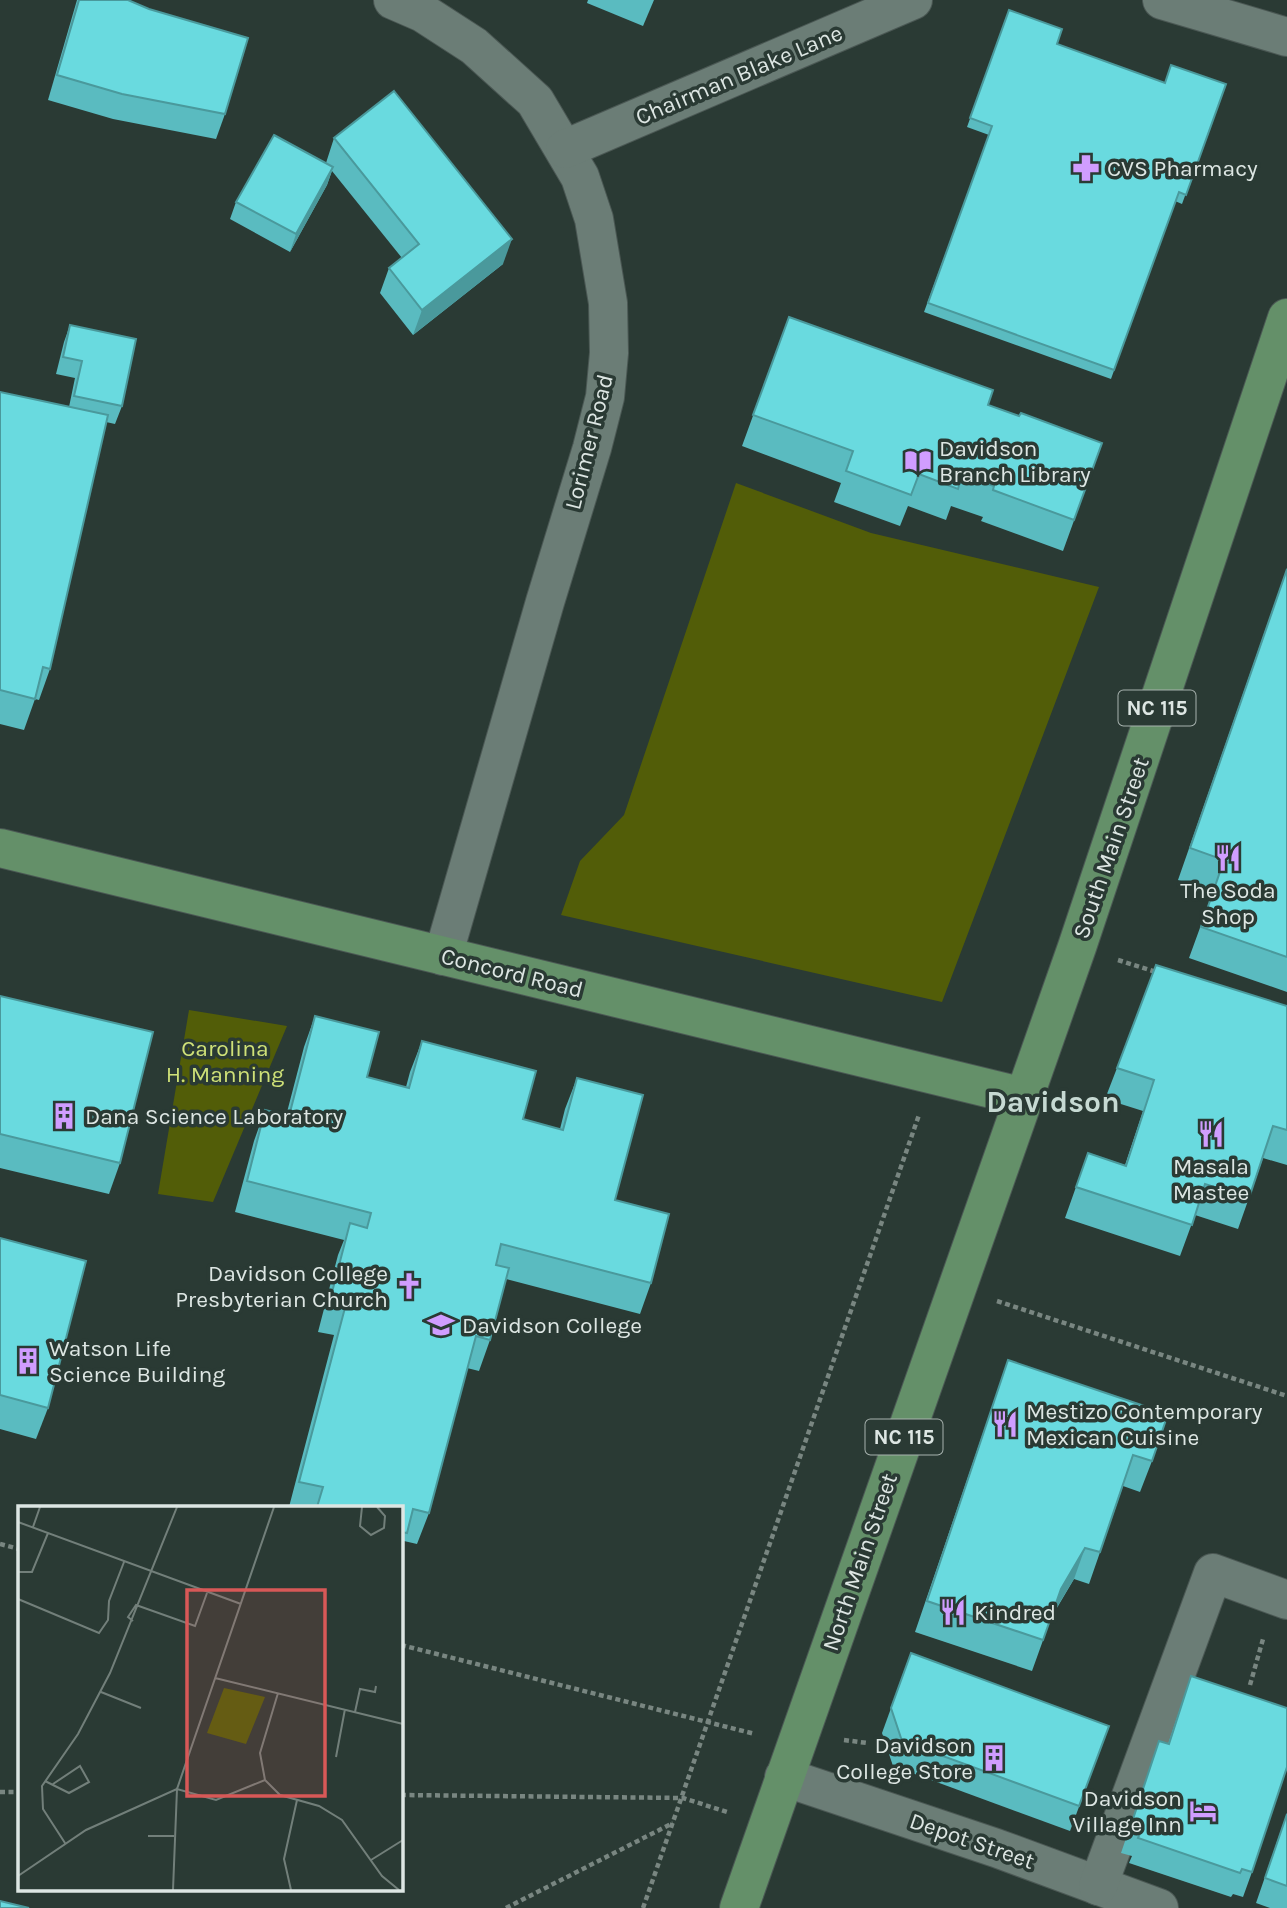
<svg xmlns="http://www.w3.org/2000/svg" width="1287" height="1908" font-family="Karla,sans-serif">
<rect width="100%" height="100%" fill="#2a3a34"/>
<g fill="#525d08">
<path d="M736 483 871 533 1099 587 942 1002 561 915 580 861 624 815Z"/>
<path d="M189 1010 287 1026 213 1202 158 1194Z"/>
</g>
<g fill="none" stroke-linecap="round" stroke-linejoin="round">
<defs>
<g id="minor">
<path d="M393 0 423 13 474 46 535 101 580 177 594 219 608 303 609 353 605 397 592 448 545 602 443 956"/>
<path d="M1162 0 1287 37"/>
<path d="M565 149 913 0"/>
<path d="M784 1777 996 1848 1159 1908"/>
<path d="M1098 1886 1213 1573 1287 1600"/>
</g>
<g id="major">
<path d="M0 848 1024 1097"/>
<path d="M739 1908 1077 947 1287 318"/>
</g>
</defs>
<use href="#minor" stroke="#4b5854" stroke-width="40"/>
<use href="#major" stroke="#4b5854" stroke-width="40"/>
<g stroke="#798681" stroke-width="4.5" stroke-dasharray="5 3.5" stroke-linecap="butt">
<path d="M1118 960 1156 972"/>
<path d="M997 1301 1287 1396"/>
<path d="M0 1544 19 1549"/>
<path d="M401 1645 755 1734"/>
<path d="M1250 1685 1263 1639"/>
<path d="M844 1740 867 1743"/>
<path d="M0 1792H19"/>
<path d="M401 1795 683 1798 727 1812"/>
<path d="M506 1908 673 1823"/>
<path d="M643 1908 919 1115"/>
</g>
<use href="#minor" stroke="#6b7d76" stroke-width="38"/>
<use href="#major" stroke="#649069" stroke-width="38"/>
</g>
<g fill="#5abbc0">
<path d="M77 0H128L225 114 216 139 113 119 48 100Z"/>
<path d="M588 0H654L643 26 587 3Z"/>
<path d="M1009 10 1057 44 1165 83 1226 84 1182 204 1175 201 1111 379 924 312 989 135 967 127Z"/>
<path d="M334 138 503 264 413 335 380 293 389 268 402 258 332 171 327 185 290 252 230 219 236 202 326 163Z"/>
<path d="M789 317 988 405 1019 416 1102 443 1063 551 981 521 983 517 951 506 946 520 908 506 900 526 834 502 841 483 742 446Z"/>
<path d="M70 325 122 406 115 424 106 422 50 669 39 700 35 699 24 730 0 724V392L69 407 75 378 56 374 64 342Z"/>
<path d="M1287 568V992L1189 958 1213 892 1178 880Z"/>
<path d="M0 996 120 1163 109 1194 0 1168Z"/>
<path d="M1287 1006V1165L1263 1158 1238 1229 1195 1215 1180 1256 1065 1218 1088 1153 1125 1165 1143 1111 1105 1099 1117 1068Z"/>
<path d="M315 1016 367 1077 406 1087 410 1072 422 1041 523 1119 560 1129 565 1109 577 1078 615 1200 651 1283 640 1314 506 1279 490 1340 479 1371 467 1368 429 1513 417 1544 404 1541 401 1550V1507H289L334 1335 318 1332 338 1255 344 1240 235 1212 254 1141 265 1110 286 1116 304 1047Z"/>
<path d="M0 1238 48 1408 36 1439 0 1429Z"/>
<path d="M1008 1360 1152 1461 1140 1492 1123 1486 1089 1584 1074 1579 1051 1618 1032 1671 915 1632Z"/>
<path d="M911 1653 1109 1726 1070 1831 893 1766 882 1733Z"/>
<path d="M1191 1676 1252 1872 1243 1897 1233 1894 1231 1897 1129 1863 1132 1856 1121 1853 1159 1741 1168 1744Z"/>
<path d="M1287 1813V1908H1270L1256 1903Z"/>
</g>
<g fill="#4a999c">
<path d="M333 167 327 185 290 252 296 234Z"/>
<path d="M512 239 503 264 413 335 422 310Z"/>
<path d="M1085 1548 1074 1579 1049 1620 1061 1589Z"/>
</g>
<g fill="#69dadf" stroke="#4a999c" stroke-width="2">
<path d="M79 0H128L149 9 248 38 225 114 122 94 57 75Z"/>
<path d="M1009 10 1062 29 1057 44 1165 83 1171 65 1226 84 1186 195 1179 192 1114 370 928 303 992 126 970 118Z"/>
<path d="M394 91 512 239 422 310 389 268 419 244 334 138Z"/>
<path d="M274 135 333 167 296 234 236 202Z"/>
<path d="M789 317 993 390 988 405 1019 416 1021 413 1102 443 1074 520 993 490 994 486 962 475 958 489 919 474 911 495 846 471 853 451 753 415Z"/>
<path d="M70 325 136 339 122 406 74 396 82 361 63 357Z"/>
<path d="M0 392 108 415 50 669 43 667 35 699 0 690Z"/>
<path d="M1287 569V957L1201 927 1224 860 1190 848Z"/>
<path d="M1156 965 1287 1006V1130L1273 1126 1249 1198 1205 1184 1192 1225 1076 1187 1088 1153 1126 1166 1154 1080 1117 1068Z"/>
<path d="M0 996 153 1032 120 1163 0 1134Z"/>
<path d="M315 1016 379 1032 367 1077 409 1088 422 1041 536 1071 523 1119 563 1130 577 1078 643 1095 615 1200 669 1214 651 1283 501 1244 496 1265 509 1268 490 1340 476 1336 429 1513 413 1509 407 1533 401 1532V1507H317L323 1487 299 1482 346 1304 330 1300 350 1223 367 1228 371 1213 247 1181 265 1110 289 1116Z"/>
<path d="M0 1238 86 1261 48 1408 0 1395Z"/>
<path d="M1008 1360 1168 1414 1152 1461 1133 1455 1100 1552 1085 1548 1061 1589 1043 1640 927 1601Z"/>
<path d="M911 1653 1109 1726 1079 1806 902 1741 891 1708Z"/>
<path d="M1191 1676 1287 1708V1767L1252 1872 1242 1869 1240 1873 1138 1838 1141 1831 1130 1828 1159 1741 1169 1744Z"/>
<path d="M1287 1814V1886L1265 1878Z"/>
<path d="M0 1901 29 1908H0Z"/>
</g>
<defs>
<symbol id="pharmacy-bare" viewBox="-9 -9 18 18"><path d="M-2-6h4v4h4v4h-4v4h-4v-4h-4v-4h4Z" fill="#d09dff" stroke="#2a3a34" stroke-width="2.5" paint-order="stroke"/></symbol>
<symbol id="library-bare" viewBox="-9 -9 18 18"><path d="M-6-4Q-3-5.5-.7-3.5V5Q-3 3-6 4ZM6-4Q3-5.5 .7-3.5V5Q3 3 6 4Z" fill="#d09dff" stroke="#2a3a34" stroke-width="2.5" paint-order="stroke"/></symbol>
<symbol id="restaurant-bare" viewBox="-9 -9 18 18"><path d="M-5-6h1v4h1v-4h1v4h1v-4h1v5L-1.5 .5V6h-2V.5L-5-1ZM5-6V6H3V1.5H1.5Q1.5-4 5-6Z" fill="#d09dff" stroke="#2a3a34" stroke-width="2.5" paint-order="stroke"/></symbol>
<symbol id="building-bare" viewBox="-9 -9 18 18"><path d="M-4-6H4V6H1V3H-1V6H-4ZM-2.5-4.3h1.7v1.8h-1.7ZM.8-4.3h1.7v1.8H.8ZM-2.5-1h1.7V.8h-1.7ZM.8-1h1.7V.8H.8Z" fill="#d09dff" stroke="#2a3a34" stroke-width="2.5" paint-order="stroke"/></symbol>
<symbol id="church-bare" viewBox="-9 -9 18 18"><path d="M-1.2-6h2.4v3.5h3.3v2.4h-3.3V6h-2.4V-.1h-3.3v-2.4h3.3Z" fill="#d09dff" stroke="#2a3a34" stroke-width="2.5" paint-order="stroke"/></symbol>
<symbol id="university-bare" viewBox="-9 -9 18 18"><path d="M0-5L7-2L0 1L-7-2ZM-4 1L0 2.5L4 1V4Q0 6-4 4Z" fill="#d09dff" stroke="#2a3a34" stroke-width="2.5" paint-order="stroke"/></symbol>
<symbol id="hotel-bare" viewBox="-9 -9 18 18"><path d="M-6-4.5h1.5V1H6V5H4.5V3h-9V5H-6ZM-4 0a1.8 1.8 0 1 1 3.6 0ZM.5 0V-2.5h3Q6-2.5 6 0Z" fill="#d09dff" stroke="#2a3a34" stroke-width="2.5" paint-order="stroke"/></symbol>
</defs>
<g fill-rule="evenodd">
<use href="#pharmacy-bare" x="1067" y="149" width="38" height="38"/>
<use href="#library-bare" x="899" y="442" width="38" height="38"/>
<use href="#restaurant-bare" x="1209" y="839" width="38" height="38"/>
<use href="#building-bare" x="45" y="1097" width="38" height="38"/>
<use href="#restaurant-bare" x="1192" y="1115" width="38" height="38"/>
<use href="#church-bare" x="390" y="1267" width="38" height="38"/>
<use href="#university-bare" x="422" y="1306" width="38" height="38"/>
<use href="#building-bare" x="9" y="1342" width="38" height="38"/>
<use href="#restaurant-bare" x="986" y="1405" width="38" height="38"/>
<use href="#restaurant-bare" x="934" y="1593" width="38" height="38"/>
<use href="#building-bare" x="975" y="1739" width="38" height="38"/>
<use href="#hotel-bare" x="1184" y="1792" width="38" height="38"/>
</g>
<g text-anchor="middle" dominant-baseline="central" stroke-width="7" stroke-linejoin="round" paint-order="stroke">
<g fill="#2a3a34" stroke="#a7b2ae" stroke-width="2">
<rect x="1118.5" y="690.5" width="77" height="35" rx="5"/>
<rect x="865.5" y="1419.5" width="77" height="35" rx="5"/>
</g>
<g font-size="21" font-weight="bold" fill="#dde6e3">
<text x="1157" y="708">NC 115</text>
<text x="904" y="1437">NC 115</text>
</g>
<g font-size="23" fill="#dde6e3" stroke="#2a3a34">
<text transform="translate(739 75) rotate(-23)">Chairman Blake Lane</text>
<text transform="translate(589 442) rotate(-76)">Lorimer Road</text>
<text transform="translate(1111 848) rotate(-71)">South Main Street</text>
<text transform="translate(512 973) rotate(14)">Concord Road</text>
<text transform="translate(860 1562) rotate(-71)">North Main Street</text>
<text transform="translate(972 1841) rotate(19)">Depot Street</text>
</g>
<g font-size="23" fill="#dde6e3" stroke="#2a3a34" text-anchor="start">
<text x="1107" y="168">CVS Pharmacy</text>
<text x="939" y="448">Davidson<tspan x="939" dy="26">Branch Library</tspan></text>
<text x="1228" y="890" text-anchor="middle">The Soda<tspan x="1228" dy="26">Shop</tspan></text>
<text x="85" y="1116">Dana Science Laboratory</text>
<text x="1211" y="1166" text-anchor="middle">Masala<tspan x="1211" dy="26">Mastee</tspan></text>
<text x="388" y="1273" text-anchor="end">Davidson College<tspan x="388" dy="26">Presbyterian Church</tspan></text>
<text x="462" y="1325">Davidson College</text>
<text x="49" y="1348">Watson Life<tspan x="49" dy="26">Science Building</tspan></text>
<text x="1026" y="1411">Mestizo Contemporary<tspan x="1026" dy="26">Mexican Cuisine</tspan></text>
<text x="974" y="1612">Kindred</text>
<text x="973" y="1745" text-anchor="end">Davidson<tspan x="973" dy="26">College Store</tspan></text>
<text x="1182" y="1798" text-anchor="end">Davidson<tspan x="1182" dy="26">Village Inn</tspan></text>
</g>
<g font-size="23" fill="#cfe178" stroke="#2a3a34">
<text x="225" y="1048">Carolina<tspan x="225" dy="26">H. Manning</tspan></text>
</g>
<g font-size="30" font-weight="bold" fill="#c7dad3" stroke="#2a3a34">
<text x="1053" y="1102">Davidson</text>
</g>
</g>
<g transform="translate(18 1506)">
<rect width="385" height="385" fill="#2a3a34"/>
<path d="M206 182 247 191 228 238 189 227Z" fill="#525d08"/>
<path fill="none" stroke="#727f7a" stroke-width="2" d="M344 1 342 20 353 29 366 22 367 10 359 1M0 16 223 98M15 21 22 1M0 66H14L30 27M0 93 81 127 90 114 91 95 106 56M115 115 110 111 118 99 177 120 189 87M197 172 385 218M83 186 123 202M260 187 242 247 247 274 262 289 301 300 324 314 364 370 381 384M337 206 342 183 357 186 358 180M318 251 327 203M27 275 51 287 71 276 62 260 35 278M130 330H156M47 337 25 303 24 280 60 228 92 167 159 1M353 354 385 334M0 370 68 324 159 283 256 1M155 384 159 283 198 294 247 274M273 384 266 353 279 294"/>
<path fill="#d85857" fill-opacity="0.15" stroke="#d85857" stroke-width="3.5" d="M169 84H307V290H169Z"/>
<rect width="385" height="385" fill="none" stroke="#dde6e3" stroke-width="3.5"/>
</g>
</svg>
